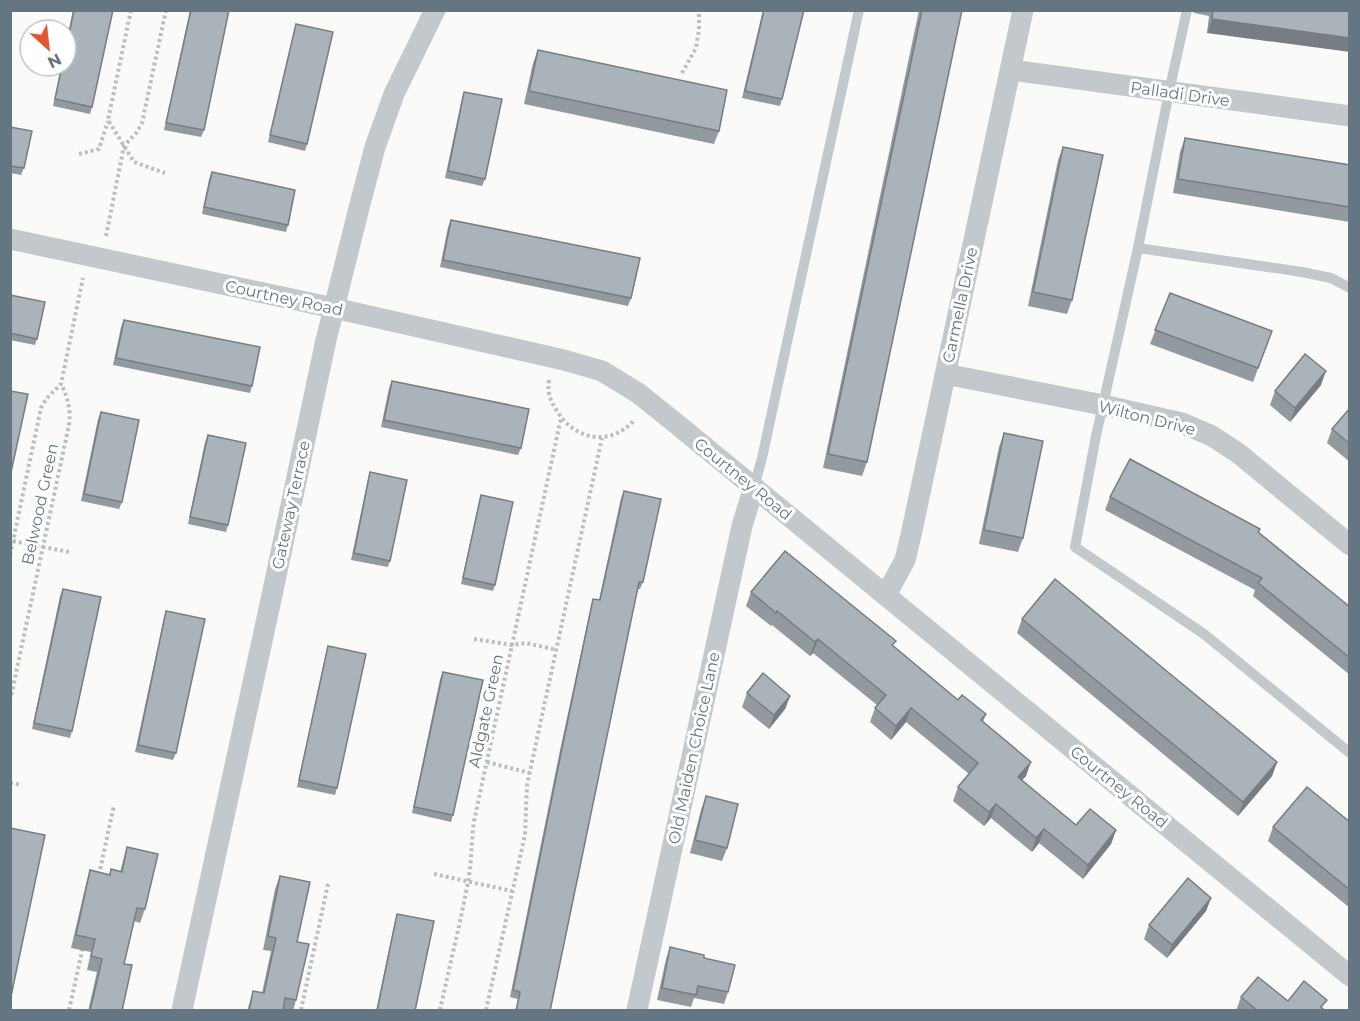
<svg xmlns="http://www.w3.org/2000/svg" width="1360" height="1021" font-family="Montserrat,sans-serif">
<rect width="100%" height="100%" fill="#fafaf8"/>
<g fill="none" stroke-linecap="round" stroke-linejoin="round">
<g stroke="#bbbfc2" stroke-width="4" stroke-dasharray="3 3" stroke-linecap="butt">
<path d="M131 10 108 120 134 162 165 173"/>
<path d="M682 73 696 48 699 29V10"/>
<path d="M79 154 99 149 108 121"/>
<path d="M106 236 124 146 137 132 142 123 166 10"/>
<path d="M549 380C547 393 550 400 557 411 575 441 612 447 635 419"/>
<path d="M13 541 69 552"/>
<path d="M10 555 41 408 47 398 61 384 83 278"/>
<path d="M474 639 512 645 526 643 557 650"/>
<path d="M10 701 69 425C71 410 68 398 61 384"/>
<path d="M487 762 530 773"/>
<path d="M10 783 22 785"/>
<path d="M434 874 512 891"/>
<path d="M99 875 114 805"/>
<path d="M69 1010 83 947"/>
<path d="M301 1010 328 884"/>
<path d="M440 1010C449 968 460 925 468 882 472 862 471 842 474 821L561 418"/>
<path d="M486 1010 525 835 527 785 602 438"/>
</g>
<g stroke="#c3c8cc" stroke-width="10">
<path d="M1187 10 1169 92 1138 248 1096 436 1075 547 1204 634 1350 753"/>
<path d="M1138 248 1302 272 1331 278 1350 288"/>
<path d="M754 487 762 458 859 10"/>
</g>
<g stroke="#c3c8cc" stroke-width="21">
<path d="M1011 70 1350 116"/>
<path d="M10 239 334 308 564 360 602 371 638 393 673 421 1350 976"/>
<path d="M945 374 1103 405 1182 423 1212 436 1238 453 1350 545"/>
<path d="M886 595 905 560 911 535 1023 10"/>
<path d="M182 1010 272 595 326 340 360 204 375 147 394 94 435 10"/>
<path d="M637 1010 742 526 754 487"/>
</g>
</g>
<g fill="#929a9f">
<path d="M73 10H113L92 107 90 114 53 106 61 66H66V43Z"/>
<path d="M190 10H229L204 130 201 137 164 130Z"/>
<path d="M763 10H804L782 99 780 106 742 98Z"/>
<path d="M919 10H962L867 462 862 476 823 468Z"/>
<path d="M1194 10H1350L1207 33 1209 16 1194 13Z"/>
<path d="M296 24 307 144 305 151 268 142 294 31Z"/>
<path d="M538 50 719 131 714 144 524 104 533 63Z"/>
<path d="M464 92 485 179 482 186 445 178 462 98Z"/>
<path d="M10 127 24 168 21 175 10 173Z"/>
<path d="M1185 138 1350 165V222L1173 193 1180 152Z"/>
<path d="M1063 147 1072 300 1067 314 1028 306 1058 160Z"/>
<path d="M212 172 288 225 286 232 202 214 209 179Z"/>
<path d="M451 220 631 298 628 306 440 267 448 227Z"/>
<path d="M1170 293 1272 331 1253 382 1150 344Z"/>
<path d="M10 295 37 339 35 345 10 340Z"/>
<path d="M124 320 252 386 250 393 113 365 121 327Z"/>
<path d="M392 381 521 448 518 455 381 427 389 388Z"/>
<path d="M1321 385 1290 422 1270 405 1275 391Z"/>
<path d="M1350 408V462L1327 443 1332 429Z"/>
<path d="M101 412 122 502 119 509 81 501 98 419Z"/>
<path d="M1004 433 1023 538 1018 552 979 544 999 447Z"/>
<path d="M208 435 228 525 226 532 188 524 205 442Z"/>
<path d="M370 472 390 561 388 567 351 560 368 479Z"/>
<path d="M624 491 643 582 640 589H637L550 1011H515L518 999 510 997 559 755 591 606 593 599 599 600 621 498Z"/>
<path d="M481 495 495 585 493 591 461 584 479 502Z"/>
<path d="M1110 497 1260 529 1259 533 1350 607V675L1253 596 1255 590 1105 510Z"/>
<path d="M63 589 72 731 70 738 32 729 60 596Z"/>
<path d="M751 592 894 646 958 700 986 714 983 722 1026 776 1022 780 1076 825 1116 830 1111 844 1083 879 1039 843 1032 852 991 818 984 826 953 801 958 787 969 774 906 722 891 740 870 722 875 708 877 705 813 653 810 656 772 625 771 626 746 606Z"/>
<path d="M166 611 176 753 173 760 135 752 164 618Z"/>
<path d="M1022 619 1277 762 1272 776 1238 816 1017 633Z"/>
<path d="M328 646 337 788 335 795 297 787 326 653Z"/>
<path d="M443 672 453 815 451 822 412 813 440 679Z"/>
<path d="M747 693 790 696 785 709 769 729 742 707Z"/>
<path d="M706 796 727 848 722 861 690 853 701 810Z"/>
<path d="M1350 822V908L1268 841 1273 827Z"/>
<path d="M127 847 145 909 140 923 134 921 124 964 122 1011H88L97 972 87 970 91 952 71 948 86 884 90 870 109 875 111 869 120 872 123 861Z"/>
<path d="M280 876 297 942 296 1000 293 1011H247L253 991 262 993 271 951 263 950 275 889Z"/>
<path d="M1211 898 1206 911 1167 958 1144 939 1149 925Z"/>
<path d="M397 914 415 1011H376L395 921Z"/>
<path d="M670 947 704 958 728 992 724 1004 694 998 691 1007 657 1000 666 959Z"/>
<path d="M1241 997 1288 1001 1324 1009 1325 1011H1236Z"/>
</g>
<g fill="#777d82">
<path d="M1212 19 1350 38V52L1207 33Z"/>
<path d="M1326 371 1321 385 1290 422 1295 408Z"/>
<path d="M818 639 813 653 810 656 815 642Z"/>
<path d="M790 696 785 709 769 729 774 715Z"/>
<path d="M911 708 906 722 891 740 896 726Z"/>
<path d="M1031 762 1026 776 1013 790 1018 777Z"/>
<path d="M1277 762 1272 776 1238 816 1243 802Z"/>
<path d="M996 804 991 818 984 826 989 812Z"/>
<path d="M1044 829 1039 843 1032 852 1036 838Z"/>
<path d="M1116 830 1111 844 1083 879 1088 865Z"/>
<path d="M1211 898 1206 911 1167 958 1172 945Z"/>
</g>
<g fill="#aab3b9" stroke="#777d82" stroke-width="1.5">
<path d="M74 10H113L92 107 55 99 62 66H66V48Z"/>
<path d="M191 10H229L204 130 166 123Z"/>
<path d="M764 10H804L782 99 745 91Z"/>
<path d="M922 10H962L867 462 828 454Z"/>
<path d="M1213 10H1350V38L1212 19Z"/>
<path d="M296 24 333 32 307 144 270 135Z"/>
<path d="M538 50 727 90 719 131 529 91Z"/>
<path d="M464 92 502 99 485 179 448 171Z"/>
<path d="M10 127 32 131 24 168 10 166Z"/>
<path d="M1185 138 1350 165V207L1178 179Z"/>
<path d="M1063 147 1103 155 1072 300 1033 292Z"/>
<path d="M212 172 295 190 288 225 204 207Z"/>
<path d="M451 220 640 258 631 298 443 260Z"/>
<path d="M1170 293 1272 331 1258 368 1155 330Z"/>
<path d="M10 295 45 302 37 339 10 333Z"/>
<path d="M124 320 260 347 252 386 116 358Z"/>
<path d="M1305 354 1326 371 1295 408 1275 391Z"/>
<path d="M392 381 529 409 521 448 384 420Z"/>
<path d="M10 391 28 394 10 477Z"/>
<path d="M1350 408V444L1332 429Z"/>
<path d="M101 412 139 420 122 502 84 494Z"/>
<path d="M1004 433 1043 441 1023 538 984 530Z"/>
<path d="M208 435 246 443 228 525 190 517Z"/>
<path d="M1130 459 1260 529 1258 532 1350 607V658L1258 583 1262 578 1110 497Z"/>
<path d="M370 472 407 480 390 561 354 553Z"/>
<path d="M624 491 661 499 643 582H639L550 1011H516L520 992 513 990 562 748 593 599 600 600Z"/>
<path d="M481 495 513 502 495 585 463 578Z"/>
<path d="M785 551 896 641 892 645 958 700 962 695 986 714 981 720 1031 762 1018 777 1076 825 1090 809 1116 830 1088 865 1044 829 1036 838 996 804 989 812 958 787 978 763 911 708 896 726 875 708 886 695 818 639 815 642 777 611 776 613 751 592Z"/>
<path d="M1055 579 1277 762 1243 802 1022 619Z"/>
<path d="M63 589 101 597 72 731 34 723Z"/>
<path d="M166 611 205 619 176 753 138 745Z"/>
<path d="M328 646 366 654 337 788 299 780Z"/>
<path d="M443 672 483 680 453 815 414 807Z"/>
<path d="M763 673 790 696 774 715 747 693Z"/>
<path d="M1307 787 1350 822V890L1273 827Z"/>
<path d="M706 796 738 804 727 848 695 840Z"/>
<path d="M10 828 45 835 10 1001Z"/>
<path d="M127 847 158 854 145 909 137 908 124 964 132 965 122 1011H90L102 959 91 956 95 939 76 935 90 870 110 875 111 869 122 872Z"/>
<path d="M280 876 310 882 297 942 309 944 296 1000 285 998 283 1011H249L253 991 264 993 276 938 268 936Z"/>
<path d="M1188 878 1211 898 1172 945 1149 925Z"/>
<path d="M397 914 434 921 415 1011H377Z"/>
<path d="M670 947 704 955V958L735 965 728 992 698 986 696 995 662 988Z"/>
<path d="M1258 977 1288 1001 1304 981 1327 1000 1321 1007 1325 1011H1258L1241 997Z"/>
</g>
<g text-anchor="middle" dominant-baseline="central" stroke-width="6" stroke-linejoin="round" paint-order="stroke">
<g font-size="16" fill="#657683" stroke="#fff">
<text transform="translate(1180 94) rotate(8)">Palladi Drive</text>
<text transform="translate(284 298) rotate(12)">Courtney Road</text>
<text transform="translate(960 305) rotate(-78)">Carmella Drive</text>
<text transform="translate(1147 418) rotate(14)">Wilton Drive</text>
<text transform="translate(743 479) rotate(39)">Courtney Road</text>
<text transform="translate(40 504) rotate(-78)">Belwood Green</text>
<text transform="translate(291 505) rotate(-78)">Gateway Terrace</text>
<text transform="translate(486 711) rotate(-78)">Aldgate Green</text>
<text transform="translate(694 748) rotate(-78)">Old Maiden Choice Lane</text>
<text transform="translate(1119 787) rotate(39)">Courtney Road</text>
</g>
</g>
<rect width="1360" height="1021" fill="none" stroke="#657683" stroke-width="24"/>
<g transform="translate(48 48) rotate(153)"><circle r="28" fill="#ffffff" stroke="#c1c8cd" stroke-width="1.5"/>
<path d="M0-4.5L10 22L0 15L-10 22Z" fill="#e4572e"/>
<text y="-9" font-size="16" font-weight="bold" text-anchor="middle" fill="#657683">N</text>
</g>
</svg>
